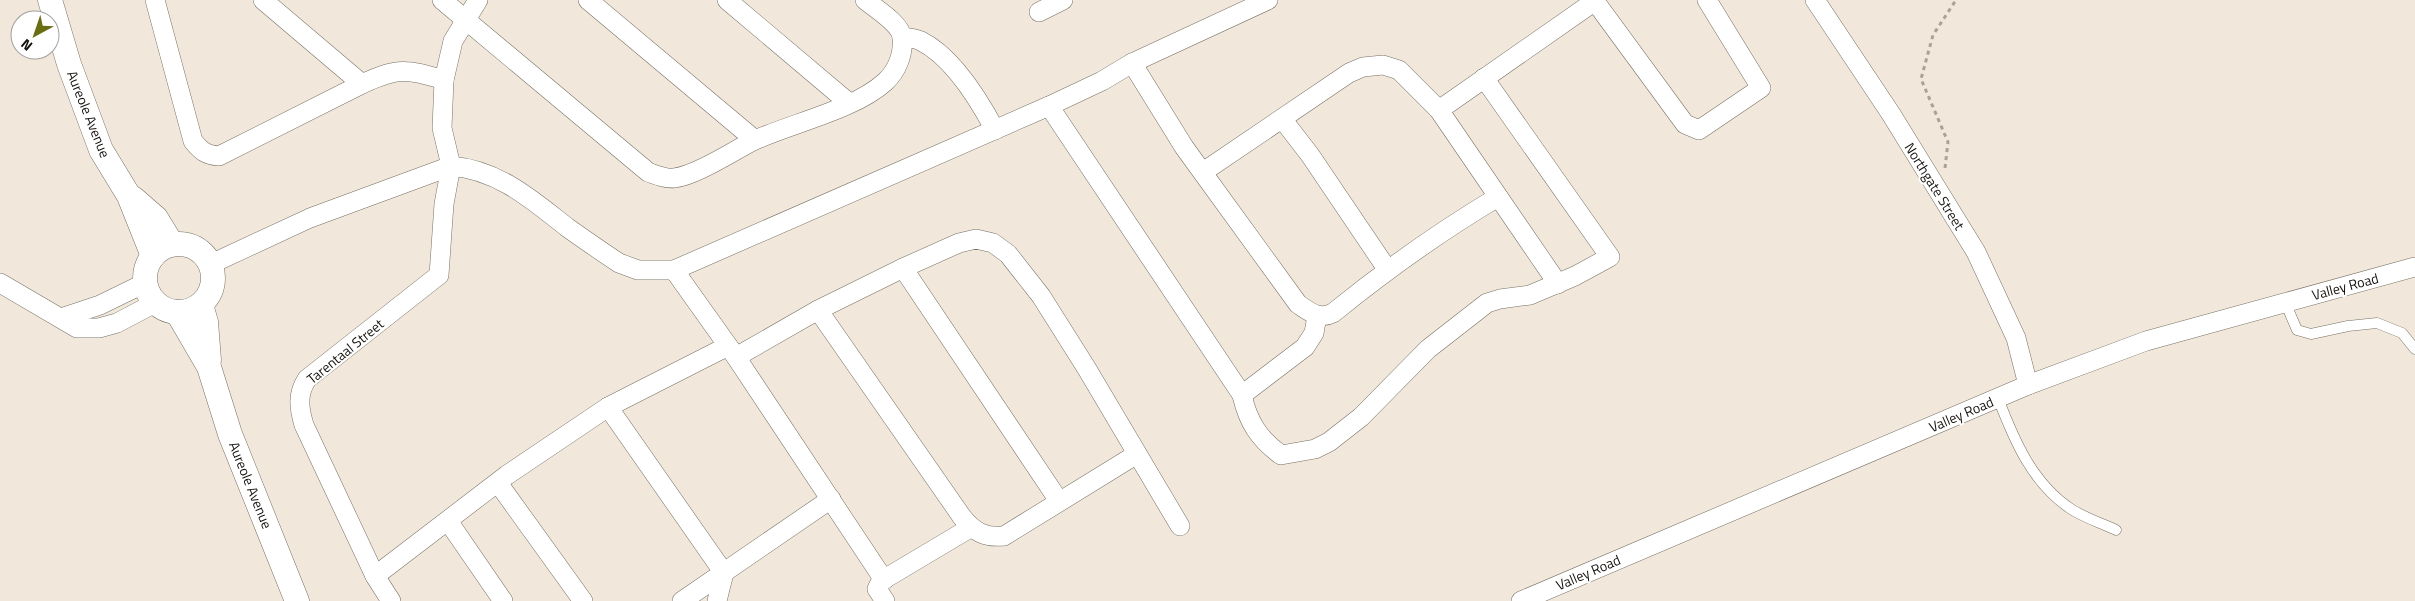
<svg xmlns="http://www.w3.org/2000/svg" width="2415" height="601" font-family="'Titillium Web',sans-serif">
<rect width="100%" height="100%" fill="#f1e8db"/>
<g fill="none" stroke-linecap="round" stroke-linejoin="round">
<defs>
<g id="service">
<path d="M2285 302 2297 330 2311 334 2348 326 2377 323 2402 333 2415 349"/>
<path d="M1998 398C2014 440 2032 483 2071 509 2085 518 2101 523 2116 530"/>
</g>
<g id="minor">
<path d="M155 0 193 141C201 151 206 155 219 156L362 84"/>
<path d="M263 0 362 84C399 67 406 69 444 80"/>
<path d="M442 0 648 172C656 175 665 179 674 178 695 176 733 151 753 141 792 123 854 110 885 82 897 71 904 54 902 37 900 23 876 9 865 0"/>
<path d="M588 0 755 140"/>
<path d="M727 0 849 103"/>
<path d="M1594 0 1685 124 1699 130 1761 88 1707 0"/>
<path d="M1815 0 1891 114 1976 252 2016 338 2028 385"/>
<path d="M1039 12 1063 0"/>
<path d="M902 37C908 38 915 38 921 41 953 57 979 100 995 130"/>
<path d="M1132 63 1184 147 1298 304C1310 312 1319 320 1333 313 1386 270 1439 232 1498 197"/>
<path d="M1049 106 1242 395"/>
<path d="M1439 110 1595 1"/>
<path d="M1283 120 1310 155 1387 269"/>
<path d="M1203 172 1349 73 1363 67 1383 65 1399 70 1439 110 1558 284"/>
<path d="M211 264 310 218 451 166C499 170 532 200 568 228 585 240 602 252 619 263L638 270H674L1049 106 1102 81 1132 63 1268 0"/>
<path d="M903 268 1059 501"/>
<path d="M674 270 736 357 884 580"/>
<path d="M0 283 77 328H99L117 323 155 303"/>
<path d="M818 310 962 517C974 532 985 538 1004 536L1137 454"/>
<path d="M1317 316 1314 333 1305 347 1242 395C1248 422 1259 439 1281 455L1315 449 1329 442 1361 417 1428 349 1487 303 1500 299 1530 295 1575 276 1610 257 1484 78"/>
<path d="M61 318 100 305 145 283"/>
<path d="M736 357 818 310 903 268 959 243 976 239 993 243 1008 254 1041 296 1087 369 1180 526"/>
<path d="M608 407 724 573 717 601"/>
<path d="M498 483 583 601"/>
<path d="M448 521 503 601"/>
<path d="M375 576 507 475 608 407 728 346"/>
<path d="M391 601 375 576 304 425C299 408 297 394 307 379L439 275 444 204 451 166 442 128 444 80 453 41 478 0"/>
<path d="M682 601 831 499"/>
<path d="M885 601 877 589 881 581 970 528"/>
<path d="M1521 601 2028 385 2146 341 2415 267"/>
</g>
<g id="tertiary">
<path d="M50 0 69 64 101 150 129 196 153 256"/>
<path d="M133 198 156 218 172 244"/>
<circle cx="179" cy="278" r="34"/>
<path d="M201 305 206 322 209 360"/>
<path d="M177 312 209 367 230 434 297 601"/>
</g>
</defs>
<use href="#service" stroke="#777064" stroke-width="11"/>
<use href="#minor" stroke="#777064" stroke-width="20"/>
<use href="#tertiary" stroke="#777064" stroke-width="25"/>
<path stroke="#a9a298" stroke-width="3" stroke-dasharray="4 4" stroke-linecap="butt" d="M1945 168 1948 142 1921 79 1933 35 1956 0"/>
<use href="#service" stroke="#fff" stroke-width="10"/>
<use href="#minor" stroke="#fff" stroke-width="19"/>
<use href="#tertiary" stroke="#fff" stroke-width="24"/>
</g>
<g text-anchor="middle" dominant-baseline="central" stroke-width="4" stroke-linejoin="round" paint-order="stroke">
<g font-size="14" fill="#14110d" stroke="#fff">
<text transform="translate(89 114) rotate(68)">Aureole Avenue</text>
<text transform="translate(1935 186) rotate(58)">Northgate Street</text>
<text transform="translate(2345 286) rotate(-15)">Valley Road</text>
<text transform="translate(345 351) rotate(-39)">Tarentaal Street</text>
<text transform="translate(1961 414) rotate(-23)">Valley Road</text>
<text transform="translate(251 485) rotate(68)">Aureole Avenue</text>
<text transform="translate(1588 572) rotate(-23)">Valley Road</text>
</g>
</g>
<g transform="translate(35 35) rotate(220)"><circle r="24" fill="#ffffff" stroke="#a1a09e"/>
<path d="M0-4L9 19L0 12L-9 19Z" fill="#696e13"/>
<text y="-8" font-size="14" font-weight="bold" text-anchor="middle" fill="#14110d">N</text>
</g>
</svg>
